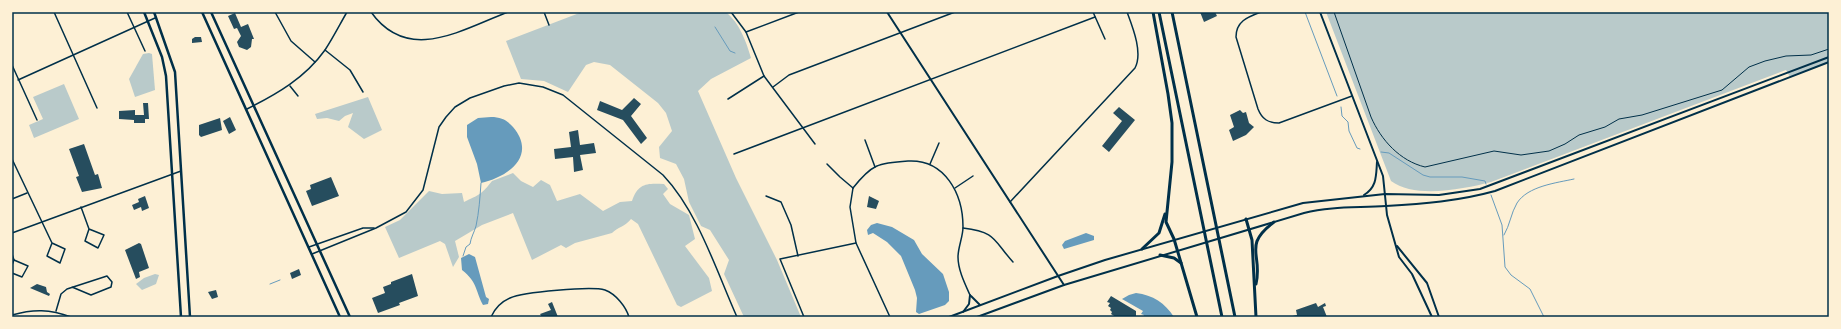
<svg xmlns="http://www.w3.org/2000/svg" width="1841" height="329" font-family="'Roboto Condensed',sans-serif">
<rect width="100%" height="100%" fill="#fdf0d5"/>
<g fill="#b9caca">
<path d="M582 12H726C740 24 746 41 751 58L711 79 698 91 736 178 777 260 801 317H744L724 274 729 260 710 230 701 226 689 202 684 179 676 164 660 158 659 147 672 131 666 113 658 103 610 65 594 62 586 65 568 92 544 81 521 79 506 41Z"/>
<path d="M1326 12H1829V62L1790 77 1786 70 1491 182C1464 189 1415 199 1391 181Z"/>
<path d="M149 53 152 54 155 90 135 97 129 79 143 54Z"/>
<path d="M64 84 79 119 34 138 29 125 43 119 33 97Z"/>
<path d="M368 97 382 130 364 139 348 127 353 113 345 116 339 121 327 118 317 119 315 114Z"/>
<path d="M513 173 521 181 533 187 541 180 550 185 557 201 580 194 603 211 620 202 632 201C638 183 647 183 664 184L668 189 663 194 670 204 689 215 695 239 685 246 709 278 712 291 681 307 677 305 638 224 631 219C626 226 618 227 612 233L575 243 566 248 561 245 532 260 513 213 482 225 455 241 459 257 453 267 445 244 440 241 399 258 385 227 400 220 429 191 442 194 462 193 464 202C479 195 482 194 492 181Z"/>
<path d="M155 274 159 275 156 284 142 290 136 284 144 278Z"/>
</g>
<g fill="#669bbc">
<path d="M491 117C501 117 507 120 513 127 537 155 509 177 481 183L477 164 467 137V125L478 118Z"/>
<path d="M877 223 892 227 914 240 922 254 943 274 949 292V301L945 305 919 314 916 312 917 298 915 290 901 256 887 242 873 233 868 235 867 230 871 225Z"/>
<path d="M1086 233 1094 236V240L1064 249 1062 245 1065 241Z"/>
<path d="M469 254 475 257 486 297 489 299 488 304 483 305C475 290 478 283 462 270L461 258Z"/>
<path d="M1136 293C1153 295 1165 303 1174 317H1143L1144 315 1141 314 1143 311 1122 299 1129 295Z"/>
</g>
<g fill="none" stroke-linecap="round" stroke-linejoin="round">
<g stroke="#669bbc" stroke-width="1">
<path d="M1305 12 1337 96"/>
<path d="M715 27 730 51 735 53"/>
<path d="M1341 107 1342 116 1348 122 1349 131 1357 148 1360 149"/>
<path d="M1381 152 1389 153 1423 175 1430 177H1462L1485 181 1486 184"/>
<path d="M1491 195 1502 225 1505 267 1511 275 1530 289 1544 317"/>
<path d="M1504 235C1510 225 1511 213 1517 203 1528 186 1556 183 1574 179"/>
<path d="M463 256 466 247 470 244C471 237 474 233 476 226 479 212 480 198 481 183"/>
<path d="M270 284 280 280"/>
</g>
</g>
<g fill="#264d5e">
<path d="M1200 12H1215L1217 16 1204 22Z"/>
<path d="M235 13 241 27 248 24 254 39H252L251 47 247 50 239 47 237 42 241 36 237 28 234 29 228 16Z"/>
<path d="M195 37H201L202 42 192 43V39Z"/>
<path d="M634 98 641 104 631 116 647 138 641 144 623 120 597 110 600 101 622 110Z"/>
<path d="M143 103H148L149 119H145V123H134V120L119 119V111L135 110V115H144Z"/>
<path d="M1119 107 1135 120 1109 152 1102 146 1122 121 1113 113Z"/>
<path d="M1240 110 1243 113 1246 112 1249 123 1254 127 1246 135 1233 141 1229 130 1234 127 1230 115Z"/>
<path d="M230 117 236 130 229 134 223 121Z"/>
<path d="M220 118 222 130 201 137 199 135V125Z"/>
<path d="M578 130 580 145 594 143 596 153 580 155 583 170 574 172 573 157 555 159 554 149 571 147 569 132Z"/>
<path d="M84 144 95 175 98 174 102 188 82 192 76 177 79 176 69 149Z"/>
<path d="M331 177 339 196 312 206 306 191 311 189 310 185Z"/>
<path d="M145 196 149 208 142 211 141 207 134 210 132 205 139 202 138 199Z"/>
<path d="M869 196 879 201 876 209 867 207Z"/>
<path d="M139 243 141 244 149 268 139 272 140 277 136 279 125 250Z"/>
<path d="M299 269 301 275 292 279 290 273Z"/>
<path d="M412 274 418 296 399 303 400 305 378 313 372 298 385 293 383 287 391 284V282Z"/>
<path d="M37 284 46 287 47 292 50 294 49 296 30 288Z"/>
<path d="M216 290 218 297 212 299 208 292Z"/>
<path d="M1111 296 1136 311V317H1116L1111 314 1112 312 1110 310 1111 308 1108 306 1110 303 1107 302Z"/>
<path d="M552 302 558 317H542L540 314 551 310 548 304Z"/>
<path d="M1316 303 1318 307 1325 303 1326 306 1323 307 1327 317H1288L1297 315 1296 310Z"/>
</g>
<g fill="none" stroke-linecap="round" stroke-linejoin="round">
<path stroke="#003049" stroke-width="1" d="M1334 12 1371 117C1381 140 1400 161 1425 167L1494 151 1521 155 1549 151 1565 144 1579 135 1605 127 1619 119 1642 115 1722 90 1749 67 1765 61 1786 56 1811 55 1829 49"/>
<g stroke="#003049" stroke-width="1.5">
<path d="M54 12 97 108"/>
<path d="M127 12 145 51"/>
<path d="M275 12 291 41 315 62"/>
<path d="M371 12C408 64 461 30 508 12"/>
<path d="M544 12 549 25"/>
<path d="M731 12 746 32 764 76 815 144"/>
<path d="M1093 12 1105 39"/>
<path d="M1261 12C1248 17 1236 21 1236 37L1258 109C1262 119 1268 123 1279 123L1352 96"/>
<path d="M746 32 799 12"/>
<path d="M325 50 350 70 363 92"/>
<path d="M12 65 37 120"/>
<path d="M18 80 155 18"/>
<path d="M290 86 298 96"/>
<path d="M773 87 789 75 955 12"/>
<path d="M728 99 764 76"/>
<path d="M247 109C277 94 305 78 325 50 333 38 340 24 347 12"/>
<path d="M865 140 875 167"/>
<path d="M734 154 1095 17"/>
<path d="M12 159 52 243 65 249 60 263 47 256 52 243"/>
<path d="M827 164 840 177 853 188"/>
<path d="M930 164 939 143"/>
<path d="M853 188C872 164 878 163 908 161 945 159 963 194 963 227 963 237 958 247 958 257 958 270 965 284 970 295"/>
<path d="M853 188 850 207 856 243 890 317"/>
<path d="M955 188 973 176"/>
<path d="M766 196 781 202 791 225 798 256"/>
<path d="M12 199 27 193"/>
<path d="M1010 202 1135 68C1143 53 1133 28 1127 12"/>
<path d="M81 207 89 229 85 241 98 248 104 235 89 229"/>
<path d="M963 228C997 232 993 240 1013 262"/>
<path d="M12 233 181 171"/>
<path d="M309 247 363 228H374"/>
<path d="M12 254 14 260 28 266 22 277 12 273"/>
<path d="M312 254 376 228 406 212 423 190 439 127 446 117 455 107 470 98 504 86 519 83 543 87 563 95 663 175C698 212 716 270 737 317"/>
<path d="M12 265 14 260"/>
<path d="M56 311 61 294 67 289 107 276 112 282 111 287 91 295 72 287"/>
<path d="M12 315C33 309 50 309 71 317"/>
<path d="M491 317C495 308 501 302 510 298 523 292 591 286 605 290 616 294 626 307 629 317"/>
<path d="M804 317 780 259 856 243"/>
</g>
<g stroke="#003049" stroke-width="2">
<path d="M887 12 1064 285"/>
<path d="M1320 12 1383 176 1387 215 1399 257 1412 274 1432 317"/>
<path d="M1397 246 1427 283 1439 317"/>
</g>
<g stroke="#003049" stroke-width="2">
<path d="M1364 195C1377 187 1376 176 1377 162"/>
<path d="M971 296 980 305"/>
<path d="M963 312 969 304 970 295"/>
<path d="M949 317 1058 276 1105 260 1303 203 1385 194 1439 195 1480 189 1829 57"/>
<path d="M977 317 1064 285 1304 213C1331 206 1358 208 1386 206 1423 204 1459 201 1495 191L1829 62"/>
</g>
<g stroke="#003049" stroke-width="2.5">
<path d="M144 12 162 57 166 76 181 317"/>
<path d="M154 12 175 72 190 317"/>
<path d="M202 12 340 317"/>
<path d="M211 12 350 317"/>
</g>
<g stroke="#003049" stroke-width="3">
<path d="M1153 12 1168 94 1172 123V162L1166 222 1174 239 1197 317"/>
<path d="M1159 12 1222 317"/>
<path d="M1172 12 1235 317"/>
<path d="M1246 219 1252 240 1256 317"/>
<path d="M1142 249 1159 233 1165 214"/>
<path d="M1160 255 1174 258 1181 263"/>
<path d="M1256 284C1263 254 1242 246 1274 222"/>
</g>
</g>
<rect width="1841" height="329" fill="none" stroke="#fdf0d5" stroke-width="26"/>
<rect x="13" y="13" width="1815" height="303" fill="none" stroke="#003049" stroke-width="1.5"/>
</svg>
